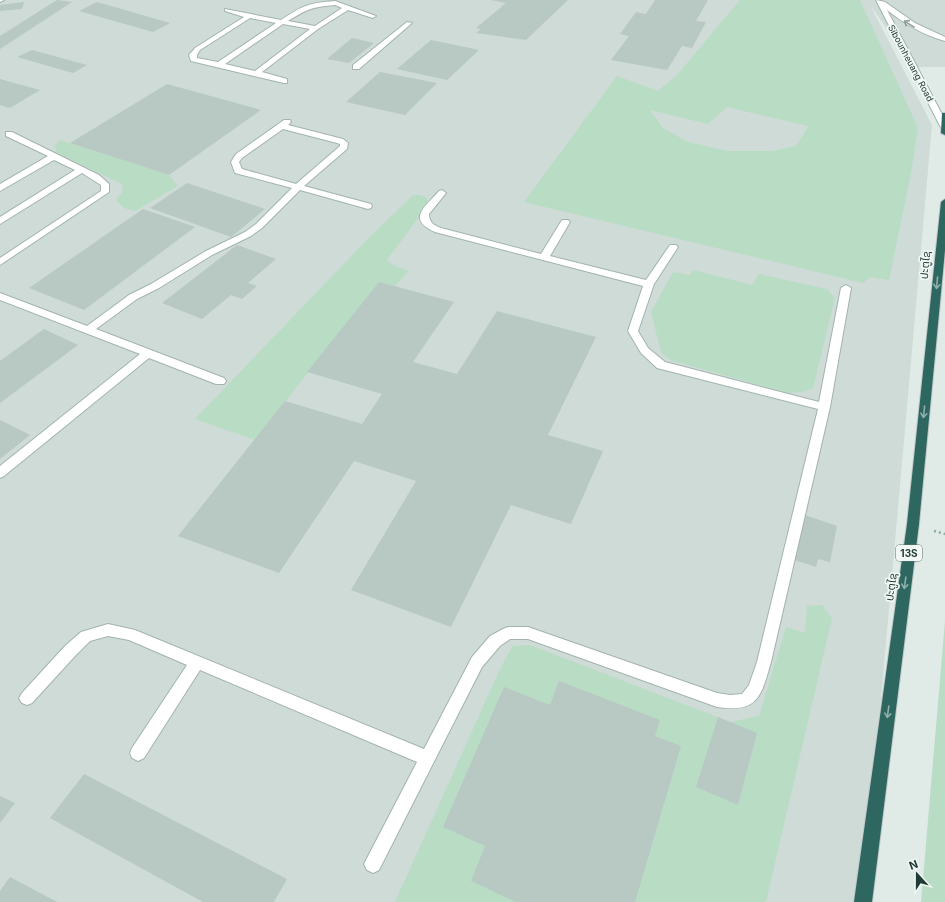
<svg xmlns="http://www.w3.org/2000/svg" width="945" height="902" font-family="Inter,'Noto Sans Lao',sans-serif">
<rect width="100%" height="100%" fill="#e0ebe7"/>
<path fill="#cedbd6" d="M0 0H945V67H914L870 5 932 125 863 902H0Z"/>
<g fill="#b9dcc5" fill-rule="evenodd">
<path d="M740 0H860L918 128 911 173 889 280 870 277 863 283 524 202 617 76 658 91 677 75ZM727 107 808 126V127L796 146 772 151H727L688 142 663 128 650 110 708 124Z"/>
<path d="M60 140 169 175 178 186 135 211 124 208 116 200 123 191 122 184 57 153 55 146Z"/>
<path d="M413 195H421L427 198V206L387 260 395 266 409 271 395 286 379 282 255 440 195 419 363 244Z"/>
<path d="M693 270 752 285 759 274 827 289 835 298 813 388 803 392 788 393 670 360 661 352 651 312 673 272 690 275Z"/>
<path d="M822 605 832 618 766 902H395L501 667 513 646 530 645 730 722 759 716 786 627 805 633 807 606Z"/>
<path d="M945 621V902H921Z"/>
</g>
<g fill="#b8c8c3">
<path d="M57 0 72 2 0 49V36Z"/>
<path d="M491 0H568L526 40 476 33 481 29 476 28 506 3Z"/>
<path d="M655 0H708L696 21 706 22 692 48 682 46 667 70 611 60 629 36 620 34 636 12 646 14Z"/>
<path d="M24 2 22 9 0 11V5Z"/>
<path d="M97 2 170 23 153 32 79 11Z"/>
<path d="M352 38 374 43 349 63 327 59Z"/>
<path d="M431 40 479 50 447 80 397 69Z"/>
<path d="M32 50 87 65 73 73 17 57Z"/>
<path d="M380 72 437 83 405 115 346 102Z"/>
<path d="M0 79 40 90 10 108 0 105Z"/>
<path d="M167 84 261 110 169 175 70 143Z"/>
<path d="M187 183 265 209 231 237 150 208Z"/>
<path d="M143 209 195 227 84 310 29 288Z"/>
<path d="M237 245 276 259 248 283 257 286 242 299 231 295 202 319 162 303Z"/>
<path d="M379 282 454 302 413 362 457 374 497 311 596 337 548 435 603 451 571 524 511 505 451 627 351 590 416 481 354 461 279 573 178 536 285 401 362 424 382 394 307 372Z"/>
<path d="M44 329 78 345 0 403V361Z"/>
<path d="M0 420 30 435 0 459Z"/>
<path d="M802 514 837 526 830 562 818 559 816 567 791 559Z"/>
<path d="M559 681 660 720 655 736 681 746 635 902H516L471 881 485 846 443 827 504 687 550 705Z"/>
<path d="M718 717 757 733 738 805 696 787Z"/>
<path d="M84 774 287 879 274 902H203L50 818Z"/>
<path d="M0 796 15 803 0 823Z"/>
<path d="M10 877 57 902H0V891Z"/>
</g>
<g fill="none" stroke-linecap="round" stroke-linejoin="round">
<defs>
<g id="minor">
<path d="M0 0H4L0 2Z"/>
<path d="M876 0 885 2 915 23 945 37V41C923 35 905 24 887 10L945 120V128L940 126Z"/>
<path d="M335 1 376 16 373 18 348 10 318 29 262 72 287 79V83H284L191 61 189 55 195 48 244 17 225 11V9L281 20C304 5 308 3 335 1ZM335 5 342 8 315 26 288 21C307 9 312 7 335 5ZM250 18 276 23 218 62 197 58V55L200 50ZM283 24 310 29 255 71 225 64Z"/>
<path d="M407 22 412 23 359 69H353V65Z"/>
<path d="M284 120H290L291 122 288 125 343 139 348 143 347 149 304 186 371 204 372 206 371 208 368 209 300 190 262 228 251 236 212 255 159 288 137 299 96 329 224 378 226 381 224 384H216L149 358 4 476 0 478V466L140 354 0 300V293L87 326 129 295 151 284 206 251 245 232 256 224 292 188 235 173 231 162 236 154ZM283 129 337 143 340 144V146L296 184 242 169 239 162 242 158Z"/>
<path d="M6 132H12L99 175 109 184V192L0 265V258L101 191V185L82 173 0 224V217L75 170 54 160 0 191V184L48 156 6 136Z"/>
<path d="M442 190 446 193 429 214C429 223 434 225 441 228L541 254 562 220H568L570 222 550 256 646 280 670 245H676L678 247 654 284 638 331 648 348 665 362 819 402 841 288 846 285 851 288 830 407 771 662C761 697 758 713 717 707L528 639H510L500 646 482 667 379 870 373 873 367 870 364 864 417 762 200 670 144 758 138 761 132 758 130 753 132 748 187 665 129 640 108 636 90 641 75 656 32 703 27 705 22 703 19 698 22 693 65 646 81 632 108 624 135 630 424 749 472 657 490 636 503 629 508 627H528L717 693 730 695 742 694 749 685 757 662 818 409 657 368 641 353 628 331 643 286 435 232C406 219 425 207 439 191Z"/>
</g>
<g id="highway">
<path d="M942 113H945V135L941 133Z"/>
<path d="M945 199V250L919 524 872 902H854L907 524 941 202Z"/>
</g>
</defs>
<use href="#minor" stroke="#a3b3ae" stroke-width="2"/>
<use href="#highway" stroke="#c1c8c7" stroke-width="2"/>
<path stroke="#80aea3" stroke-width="2.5" stroke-dasharray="2 3" stroke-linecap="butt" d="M934 531 945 534"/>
<use href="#minor" fill="#fff" fill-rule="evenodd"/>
<use href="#highway" fill="#2d675f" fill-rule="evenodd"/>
</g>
<defs><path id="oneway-shaft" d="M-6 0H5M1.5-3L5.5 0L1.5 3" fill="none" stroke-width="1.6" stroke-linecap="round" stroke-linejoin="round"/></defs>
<use stroke="#909d9a" href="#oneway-shaft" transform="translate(909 24) rotate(-148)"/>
<g stroke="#8eafaa">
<use href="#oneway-shaft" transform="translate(937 283) rotate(95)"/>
<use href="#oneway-shaft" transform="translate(924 412) rotate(96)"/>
<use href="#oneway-shaft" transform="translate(905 583) rotate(98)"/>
<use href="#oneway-shaft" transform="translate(888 712) rotate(98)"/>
</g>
<g text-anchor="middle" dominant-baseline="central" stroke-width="3.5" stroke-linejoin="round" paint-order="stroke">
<g font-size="9" fill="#213b36" stroke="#f0f7f4">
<text transform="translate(911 63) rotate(62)">Sibounheuang Road</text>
</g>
<rect fill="#f0f7f4" stroke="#5f736f" stroke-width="1" x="896" y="545" width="26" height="16" rx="3"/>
<g font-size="10" font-weight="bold" fill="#213b36">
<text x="909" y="553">13S</text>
</g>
<g font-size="11" fill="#213b36" stroke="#f0f7f4">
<text transform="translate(925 265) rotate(-85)">ປະຕູໄຊ</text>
<text transform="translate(891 587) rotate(-82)">ປະຕູໄຊ</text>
</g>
</g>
<g transform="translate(917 874) rotate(339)" stroke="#f0f7f4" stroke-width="3" paint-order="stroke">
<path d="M0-3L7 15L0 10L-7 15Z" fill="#213b36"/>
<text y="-6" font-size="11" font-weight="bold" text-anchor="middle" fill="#213b36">N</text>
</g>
</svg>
